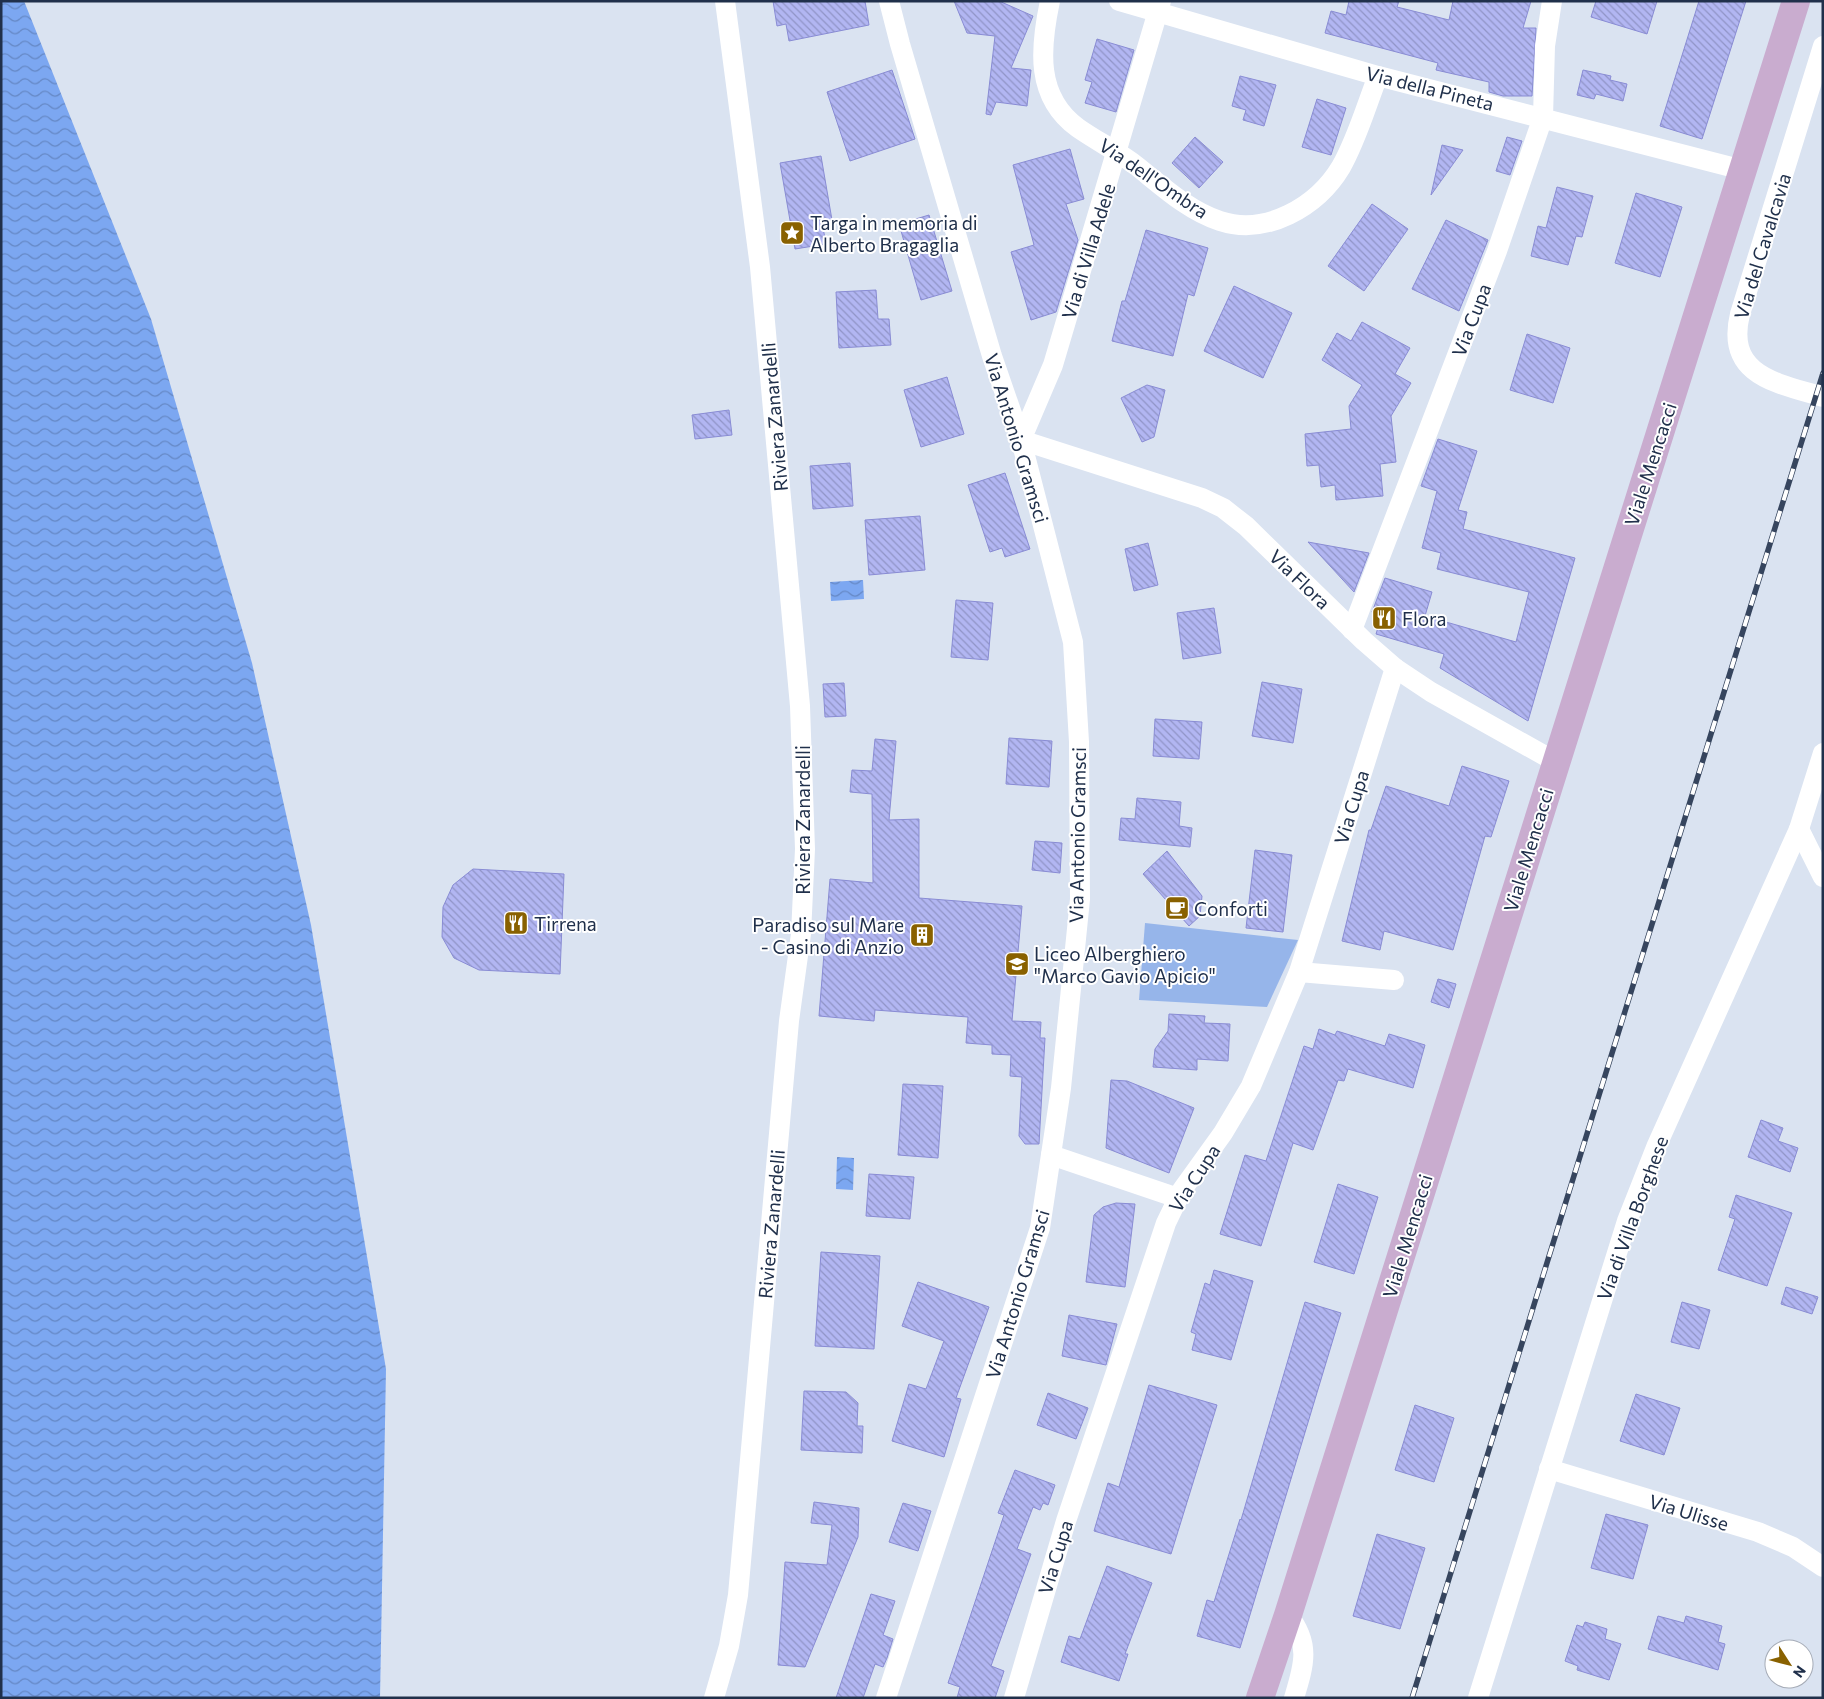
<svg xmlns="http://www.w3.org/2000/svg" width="1824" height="1699" font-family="Commissioner,sans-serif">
<defs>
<pattern id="water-waves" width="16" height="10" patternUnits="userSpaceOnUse" patternTransform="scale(1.25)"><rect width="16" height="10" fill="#7ca7f1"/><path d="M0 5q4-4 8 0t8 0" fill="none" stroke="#6588c5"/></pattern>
<pattern id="building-back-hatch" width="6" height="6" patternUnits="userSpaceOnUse" patternTransform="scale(1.25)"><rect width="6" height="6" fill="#b2b6f2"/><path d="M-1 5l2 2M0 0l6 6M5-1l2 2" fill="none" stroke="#9094c6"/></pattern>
</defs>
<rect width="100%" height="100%" fill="#dae3f1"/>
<path fill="#96b5ea" d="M1145 923 1298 940 1267 1007 1139 1000Z"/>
<g fill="url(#water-waves)">
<path d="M1 1H24L151 319 252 663 311 925 386 1369 380 1698H1Z"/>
<path d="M863 580 864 599 831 601 830 582Z"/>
<path d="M837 1157 854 1158 853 1190 836 1189Z"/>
</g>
<g fill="url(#building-back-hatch)" stroke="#898cd4">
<path d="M773 1H865L869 25 789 41 786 24 777 26Z"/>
<path d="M954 1H999L1033 16 1011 68 1031 70 1027 106 996 102 991 115 986 114 995 36 967 33Z"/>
<path d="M1349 1H1399L1397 7 1449 20 1453 1H1531L1523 28H1536L1532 96H1503L1489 92V82L1436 70 1438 63 1325 33 1331 11 1346 15Z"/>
<path d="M1596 1H1657L1647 34 1591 17Z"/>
<path d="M1699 1H1746L1702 139 1660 126Z"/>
<path d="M1097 39 1134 50 1116 112 1085 103 1092 82 1085 80Z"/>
<path d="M892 70 915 139 850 161 827 92Z"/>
<path d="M1583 70 1611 76 1610 80 1627 84 1623 101 1596 94 1594 99 1577 95Z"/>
<path d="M1240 76 1276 85 1264 126 1243 120 1246 110 1232 106Z"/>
<path d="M1317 99 1346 108 1331 155 1302 147Z"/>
<path d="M1195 137 1223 162 1199 188 1172 163Z"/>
<path d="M1507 137 1522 141 1510 175 1496 171Z"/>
<path d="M1442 145 1463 150 1431 195Z"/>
<path d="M1070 149 1084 199 1066 204 1078 240 1056 312 1031 320 1011 252 1034 245 1013 165Z"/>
<path d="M821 156 832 220 822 222 826 244 795 249 780 163Z"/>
<path d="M1557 187 1593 196 1582 237 1576 236 1568 265 1531 256 1538 226 1546 228Z"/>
<path d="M1636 193 1682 207 1660 277 1615 263Z"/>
<path d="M1372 204 1408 229 1364 291 1328 266Z"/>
<path d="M929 215 952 291 921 300 899 224Z"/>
<path d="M1446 220 1488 240 1459 311 1412 289Z"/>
<path d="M1146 230 1208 248 1194 296 1188 294 1173 356 1112 341 1122 301H1125Z"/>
<path d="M1234 286 1292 313 1263 378 1204 351Z"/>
<path d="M876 290 878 319H889L891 345 839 348 836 292Z"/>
<path d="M1362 322 1410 348 1395 374 1411 383 1391 416 1396 462 1380 464 1383 496 1336 500 1335 485 1321 487 1319 465 1307 466 1305 434 1351 429 1349 406 1362 385 1322 360 1337 333 1351 341Z"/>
<path d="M1527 334 1570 348 1553 403 1510 390Z"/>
<path d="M947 377 964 434 921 447 904 390Z"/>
<path d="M1147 385 1165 390 1154 437 1142 442 1121 398Z"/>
<path d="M729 410 732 435 695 439 692 415Z"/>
<path d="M1438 439 1477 451 1458 510 1467 512 1463 529 1575 558 1528 721 1440 668 1444 654 1376 634 1380 621 1372 612 1385 578 1432 592 1425 616 1516 642 1529 592 1437 569 1441 553 1422 548 1437 491 1421 486Z"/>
<path d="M850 463 853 506 813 509 810 466Z"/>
<path d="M1005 473 1030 549 1005 557 1002 548 990 552 968 485Z"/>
<path d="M920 516 925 570 869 575 865 520Z"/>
<path d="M1308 542 1369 553 1354 592Z"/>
<path d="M1148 543 1158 585 1134 591 1125 549Z"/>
<path d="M956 600 993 603 988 660 951 657Z"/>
<path d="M1214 608 1221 653 1183 659 1177 613Z"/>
<path d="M1262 682 1302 689 1293 743 1252 736Z"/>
<path d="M844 683 846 716 825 717 823 684Z"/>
<path d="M1155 719 1202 722 1199 759 1153 756Z"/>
<path d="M1009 738 1052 741 1049 787 1006 784Z"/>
<path d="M875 739 896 741 889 820 919 819V898L1022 906 1012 1021 1041 1022 1040 1038H1045L1039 1144H1025L1019 1136 1022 1077 1010 1076 1011 1055 992 1054V1045L966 1043 968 1017 875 1010 874 1021 819 1016 830 879 873 883 872 794 850 792 852 770 872 771Z"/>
<path d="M1462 766 1509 781 1491 837 1485 836 1453 950 1384 931 1380 950 1342 941 1369 830H1371L1386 786 1449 806Z"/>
<path d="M1137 798 1181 802 1179 826 1192 828 1190 847 1119 840 1121 818 1135 819Z"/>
<path d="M1035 841 1062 843 1060 873 1032 870Z"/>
<path d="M1255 850 1292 855 1283 932 1246 928Z"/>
<path d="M1167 851 1202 896 1200 916 1189 926 1143 874Z"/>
<path d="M473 869 564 874 560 974 479 970 454 958 442 937 443 907 453 885Z"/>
<path d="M1438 979 1456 984 1449 1008 1431 1002Z"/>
<path d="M1169 1014 1205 1016 1204 1023 1230 1024 1228 1061 1197 1059V1070L1153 1067 1155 1049 1168 1031Z"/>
<path d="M1319 1029 1335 1035 1337 1031 1385 1046 1389 1034 1425 1045 1413 1088 1348 1069 1344 1081 1338 1080 1313 1150 1293 1143 1261 1246 1220 1234 1245 1155 1266 1161 1304 1046 1313 1049Z"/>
<path d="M1111 1080 1127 1081 1194 1108 1169 1173 1106 1148Z"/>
<path d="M903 1084 943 1086 938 1158 898 1155Z"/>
<path d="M1761 1120 1783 1128 1778 1141 1798 1148 1790 1172 1748 1157Z"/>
<path d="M869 1174 914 1177 910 1219 866 1216Z"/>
<path d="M1338 1184 1378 1197 1354 1274 1314 1262Z"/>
<path d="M1736 1195 1792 1213 1767 1286 1718 1270 1735 1219 1729 1217Z"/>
<path d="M1116 1203 1135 1204 1125 1287 1086 1282 1094 1215 1103 1207Z"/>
<path d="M821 1252 880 1256 874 1349 815 1346Z"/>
<path d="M1214 1270 1253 1281 1231 1360 1192 1350 1196 1334 1191 1332 1205 1283 1210 1285Z"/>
<path d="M918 1282 989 1307 956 1398 961 1399 944 1457 892 1441 909 1384 926 1389 944 1341 902 1326Z"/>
<path d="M1786 1287 1818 1297 1812 1314 1781 1304Z"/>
<path d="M1305 1302 1341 1313 1240 1648 1197 1636 1207 1600 1214 1602 1240 1519 1241 1520Z"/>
<path d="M1682 1302 1710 1310 1699 1349 1671 1342Z"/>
<path d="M1069 1315 1117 1324 1106 1365 1062 1356Z"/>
<path d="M1149 1385 1217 1405 1171 1554 1094 1531 1108 1483 1119 1487Z"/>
<path d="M804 1391 846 1392 858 1403 857 1426H863L862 1453 801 1450Z"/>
<path d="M1048 1393 1088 1408 1076 1439 1037 1425Z"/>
<path d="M1636 1394 1680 1408 1664 1455 1620 1441Z"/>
<path d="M1415 1405 1454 1418 1434 1482 1395 1470Z"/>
<path d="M1015 1470 1055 1485 1048 1505 1043 1503 1040 1510 1033 1507 1017 1549 1031 1554 991 1666 1004 1671 995 1698H957L960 1687 948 1683 1004 1515 998 1513Z"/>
<path d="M814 1502 859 1508 858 1537 805 1667 778 1665 785 1562 827 1565 832 1525 811 1523Z"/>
<path d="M903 1503 931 1511 918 1551 889 1542Z"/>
<path d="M1606 1514 1648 1525 1633 1579 1591 1568Z"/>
<path d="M1377 1534 1425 1548 1400 1629 1353 1616Z"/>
<path d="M1107 1566 1152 1583 1125 1654H1128L1119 1681 1061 1662 1069 1636 1080 1639Z"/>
<path d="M871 1594 895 1601 883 1635 893 1639 887 1658 883 1667 875 1664 863 1698H836Z"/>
<path d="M1658 1616 1684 1623 1686 1616 1722 1626 1718 1642 1725 1644 1718 1670 1648 1649Z"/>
<path d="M1585 1622 1607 1629 1605 1639 1621 1644 1609 1680 1577 1670 1578 1666 1565 1661 1577 1625 1583 1627Z"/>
</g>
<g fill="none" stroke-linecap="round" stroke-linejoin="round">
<g stroke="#fff" stroke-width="20">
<path d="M1050 1C1040 48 1035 97 1078 128 1098 142 1119 152 1138 167 1163 187 1189 211 1220 221 1266 236 1317 207 1341 167 1357 139 1366 106 1378 76"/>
<path d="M1119 1 1378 76 1743 170"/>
<path d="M1161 1 1053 365 1021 440 1202 498 1223 508 1246 526 1364 641 1395 668 1431 692 1556 762"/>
<path d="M1823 46 1740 314C1725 376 1777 383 1823 397"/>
<path d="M1352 630 1497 251 1543 117 1545 46 1552 1"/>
<path d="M1799 829 1823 877"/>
<path d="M1299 972 1394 980"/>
<path d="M1051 1155 1178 1198"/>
<path d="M1549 1469 1758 1532 1793 1547 1823 1567"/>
<path d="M1288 1615C1311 1644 1304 1665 1294 1698"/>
<path d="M714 1698 729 1646 738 1595 789 1021 801 934 805 849 800 706 760 267 725 1"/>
<path d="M886 1698 1040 1228 1061 1088 1080 899 1079 742 1073 642 1021 440 992 356 900 44 889 1"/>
<path d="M1014 1698 1066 1521 1166 1223 1182 1190 1223 1133 1251 1086 1299 972 1395 668"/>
<path d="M1478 1698 1627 1221 1657 1145 1799 829 1823 753"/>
</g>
<path stroke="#c9accf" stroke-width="28" d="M1260 1698 1288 1615 1796 1"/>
<defs>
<path id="rail" d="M1412 1698 1823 373"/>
</defs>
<use href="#rail" stroke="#36455e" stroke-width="5.5"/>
<use href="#rail" stroke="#fff" stroke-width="4" stroke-dasharray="11" stroke-linecap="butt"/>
</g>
<defs>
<symbol id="sight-square" viewBox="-11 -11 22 22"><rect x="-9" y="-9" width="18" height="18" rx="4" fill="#896100" stroke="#fff"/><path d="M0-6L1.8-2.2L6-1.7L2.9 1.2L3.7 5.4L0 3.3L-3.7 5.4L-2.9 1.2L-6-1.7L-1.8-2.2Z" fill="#fff"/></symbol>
<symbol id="restaurant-square" viewBox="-11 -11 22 22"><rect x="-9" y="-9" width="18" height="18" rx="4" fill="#896100" stroke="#fff"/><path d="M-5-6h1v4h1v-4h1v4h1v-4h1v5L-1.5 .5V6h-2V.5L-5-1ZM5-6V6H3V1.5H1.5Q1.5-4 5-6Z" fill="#fff"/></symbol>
<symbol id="cafe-square" viewBox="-11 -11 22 22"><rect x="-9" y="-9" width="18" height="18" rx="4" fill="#896100" stroke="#fff"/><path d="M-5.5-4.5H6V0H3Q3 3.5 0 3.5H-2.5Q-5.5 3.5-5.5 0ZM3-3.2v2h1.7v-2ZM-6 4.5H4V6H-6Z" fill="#fff"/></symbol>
<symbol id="building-square" viewBox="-11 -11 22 22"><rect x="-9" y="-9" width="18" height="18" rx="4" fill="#896100" stroke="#fff"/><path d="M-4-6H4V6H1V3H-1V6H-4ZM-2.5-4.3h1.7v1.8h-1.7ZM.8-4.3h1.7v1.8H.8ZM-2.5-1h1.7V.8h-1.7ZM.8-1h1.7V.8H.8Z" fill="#fff"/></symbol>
<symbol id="school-square" viewBox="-11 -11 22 22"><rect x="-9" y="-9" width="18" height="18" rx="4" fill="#896100" stroke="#fff"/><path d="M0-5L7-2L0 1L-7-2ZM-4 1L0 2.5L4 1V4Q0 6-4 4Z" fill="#fff"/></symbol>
</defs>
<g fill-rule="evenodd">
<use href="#sight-square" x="778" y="219" width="28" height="28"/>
<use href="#restaurant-square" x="1370" y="604" width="28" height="28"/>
<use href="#cafe-square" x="1163" y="894" width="28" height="28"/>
<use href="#restaurant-square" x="502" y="909" width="28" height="28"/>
<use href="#building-square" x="908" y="921" width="28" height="28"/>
<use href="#school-square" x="1003" y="950" width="28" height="28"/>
</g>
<g text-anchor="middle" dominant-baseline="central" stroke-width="4" stroke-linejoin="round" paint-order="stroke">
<g font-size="19" fill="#20304b" stroke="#fff">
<text transform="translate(1430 88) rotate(14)">Via della Pineta</text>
<text transform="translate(1154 178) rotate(34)">Via dell'Ombra</text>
<text transform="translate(1762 246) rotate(-73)">Via del Cavalcavia</text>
<text transform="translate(1088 251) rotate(-73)">Via di Villa Adele</text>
<text transform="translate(1471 320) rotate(-69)">Via Cupa</text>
<text transform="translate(774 417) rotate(-95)">Riviera Zanardelli</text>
<text transform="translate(1017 438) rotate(73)">Via Antonio Gramsci</text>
<text transform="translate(1650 464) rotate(-72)">Viale Mencacci</text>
<text transform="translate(1300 579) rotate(44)">Via Flora</text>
<text transform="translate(1351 807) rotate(-73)">Via Cupa</text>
<text transform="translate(802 820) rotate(-90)">Riviera Zanardelli</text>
<text transform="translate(1077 835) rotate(-89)">Via Antonio Gramsci</text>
<text transform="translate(1528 850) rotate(-73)">Viale Mencacci</text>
<text transform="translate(1194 1178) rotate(-57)">Via Cupa</text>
<text transform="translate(1632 1218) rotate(-70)">Via di Villa Borghese</text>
<text transform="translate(771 1224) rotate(-85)">Riviera Zanardelli</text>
<text transform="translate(1407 1236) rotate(-73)">Viale Mencacci</text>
<text transform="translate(1017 1294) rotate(-73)">Via Antonio Gramsci</text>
<text transform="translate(1689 1512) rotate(17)">Via Ulisse</text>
<text transform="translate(1055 1557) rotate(-73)">Via Cupa</text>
</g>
<g font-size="19" fill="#20304b" stroke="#fff" text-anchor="start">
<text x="810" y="222">Targa in memoria di<tspan x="810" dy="22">Alberto Bragaglia</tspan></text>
<text x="1402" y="618">Flora</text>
<text x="1194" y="908">Conforti</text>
<text x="534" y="923">Tirrena</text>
<text x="904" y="924" text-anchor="end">Paradiso sul Mare<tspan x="904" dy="22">- Casino di Anzio</tspan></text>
<text x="1034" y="953">Liceo Alberghiero<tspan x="1034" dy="22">"Marco Gavio Apicio"</tspan></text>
</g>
</g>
<rect width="1824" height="1699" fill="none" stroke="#20304b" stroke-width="5"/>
<g transform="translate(1789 1664) rotate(126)"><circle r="24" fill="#ffffff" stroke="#a6acb7"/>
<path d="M0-4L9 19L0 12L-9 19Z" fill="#896100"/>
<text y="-8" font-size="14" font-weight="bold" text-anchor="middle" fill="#20304b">N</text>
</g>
</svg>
